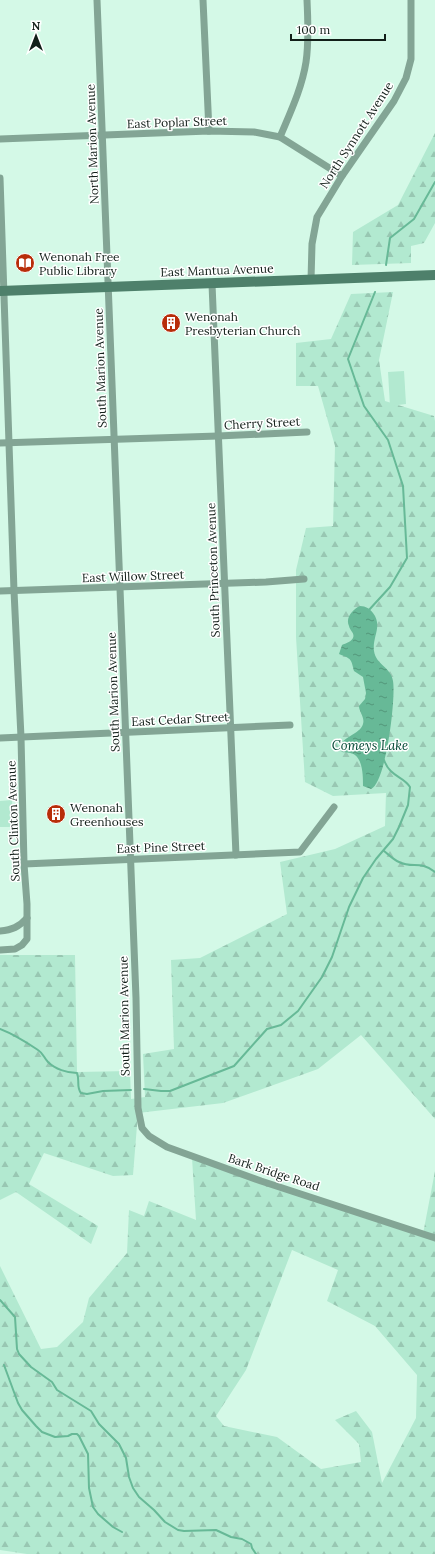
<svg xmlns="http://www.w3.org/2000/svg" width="435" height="1554" font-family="Lora,serif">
<defs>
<pattern id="forest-firs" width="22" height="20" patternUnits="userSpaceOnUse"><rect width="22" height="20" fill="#b2e9d0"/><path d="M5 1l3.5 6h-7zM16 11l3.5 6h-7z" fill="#98c7b2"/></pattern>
<pattern id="water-ripples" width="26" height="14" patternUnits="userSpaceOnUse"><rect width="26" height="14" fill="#67b997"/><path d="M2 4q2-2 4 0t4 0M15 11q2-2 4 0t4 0" fill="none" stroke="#53967a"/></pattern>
</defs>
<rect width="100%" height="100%" fill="#d4f9e7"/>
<g fill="url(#forest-firs)" fill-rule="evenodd">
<path d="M435 133V223L424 243 411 246V263L352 265 353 232 398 205Z"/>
<path d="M393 292 379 360 385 401 434 416 435 421V1119L361 1035 318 1069 223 1103 138 1113 133 1175 113 1176 44 1153 29 1184 98 1226 91 1244 16 1192 0 1200V955H75L77 1072 130 1071 131 1099 145 1097 143 1054 174 1049 171 960 200 958 287 914 280 862 335 849 385 826 386 793 333 796 305 782 296 637V570L306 528 333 526 335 446 318 386H296V343L331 339 351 294Z"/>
<path d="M192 1158 423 1234 435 1171V1554H27L0 1550V1266L41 1349 57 1347 83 1322 89 1298 127 1253 129 1210 144 1216 149 1201 196 1220ZM292 1250 338 1270 327 1301 375 1326 417 1375 416 1418 382 1483 372 1432 356 1411 335 1420 359 1444 361 1462 321 1469 277 1437 224 1426 216 1416 246 1370Z"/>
</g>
<g fill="#b2e9d0">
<path d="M404 371 406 404 390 406 388 372Z"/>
<path d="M12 800 13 827H0V801Z"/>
</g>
<path fill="url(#water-ripples)" d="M360 606C366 606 370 609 373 613 383 626 372 637 374 651 376 665 391 667 393 681 396 698 386 783 371 789L363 786C363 777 363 761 355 755 351 752 346 753 342 752 334 738 360 736 363 724 365 717 359 712 359 706L365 699 366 693 363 677 354 671C351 659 352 659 339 654L342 645C346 643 351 642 353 638 355 633 350 631 349 626 345 618 353 609 360 606Z"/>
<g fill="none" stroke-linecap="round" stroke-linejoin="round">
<g stroke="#67b997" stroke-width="2">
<path d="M386 265 390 238 414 219 435 182"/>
<path d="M368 611 390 587 407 558 403 486 388 440 364 406 348 359 375 292"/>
<path d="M384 851C389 855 394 860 399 862 413 869 420 860 435 872"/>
<path d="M0 1029C13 1034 26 1042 38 1050 43 1053 44 1058 48 1062 55 1069 67 1073 77 1073 80 1080 76 1087 81 1093L87 1094 103 1091 131 1090"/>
<path d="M144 1089 161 1091H170L234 1066 267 1029 281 1025 298 1011 322 977 332 957 349 907 363 878 376 859 393 839 399 827 408 805 410 787C403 776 390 777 384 760"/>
<path d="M0 1300 15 1317 17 1349 19 1354 31 1367 52 1382 57 1390 91 1411 99 1424 119 1444 126 1458 129 1477 133 1488 139 1497 154 1510 165 1522 178 1530 184 1531 216 1530 231 1537 242 1539 251 1544 252 1548 256 1554"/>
<path d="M4 1365 18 1403 22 1410 36 1426 42 1432 55 1437 68 1436 72 1434H77L79 1436 88 1454 89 1488 93 1507 98 1514 113 1527 122 1532"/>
</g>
<g stroke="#83a595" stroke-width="7">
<path d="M97 0 136 998 138 1108 142 1128 149 1136 167 1147 261 1181 435 1238"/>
<path d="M203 0 209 131"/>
<path d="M280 137C290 113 302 88 306 62 309 42 308 20 307 0"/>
<path d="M0 139 209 131 254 132 280 137 342 176"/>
<path d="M0 178 14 591 21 737 24 864 27 904V939L22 945 15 949 0 950"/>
<path d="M311 280 312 244 317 217 342 176 394 101 406 78 411 59V0"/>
<path d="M212 284 236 855"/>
<path d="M0 443 218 436 307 432"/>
<path d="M0 591 266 582 304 579"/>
<path d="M0 738 290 725"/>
<path d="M24 864 300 852 334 807"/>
<path d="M0 931C12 930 19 927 27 918"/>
</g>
<path stroke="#4e806b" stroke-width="10" d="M0 291 435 275"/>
</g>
<defs>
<symbol id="library-disc" viewBox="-11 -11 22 22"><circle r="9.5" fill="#b82d09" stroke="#fff"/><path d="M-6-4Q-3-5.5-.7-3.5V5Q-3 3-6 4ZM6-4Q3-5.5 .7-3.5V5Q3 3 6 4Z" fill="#fff"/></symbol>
<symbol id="building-disc" viewBox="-11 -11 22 22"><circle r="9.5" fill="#b82d09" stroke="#fff"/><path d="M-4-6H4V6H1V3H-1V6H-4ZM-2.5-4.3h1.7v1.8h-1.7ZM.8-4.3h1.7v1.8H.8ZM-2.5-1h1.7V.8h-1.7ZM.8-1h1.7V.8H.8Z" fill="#fff"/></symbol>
</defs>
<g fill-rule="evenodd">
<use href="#library-disc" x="14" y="252" width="22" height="22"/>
<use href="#building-disc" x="160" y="312" width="22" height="22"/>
<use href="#building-disc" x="45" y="803" width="22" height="22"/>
</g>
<g text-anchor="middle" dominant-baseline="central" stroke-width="3" stroke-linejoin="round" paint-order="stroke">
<g font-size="12" fill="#121f19" stroke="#fff">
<text transform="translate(177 122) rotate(-2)">East Poplar Street</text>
<text transform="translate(356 135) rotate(-57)">North Synnott Avenue</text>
<text transform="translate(92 144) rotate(-92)">North Marion Avenue</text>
<text transform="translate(217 270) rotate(-2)">East Mantua Avenue</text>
<text transform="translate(100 368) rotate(-92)">South Marion Avenue</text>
<text transform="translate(262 423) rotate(-3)">Cherry Street</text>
<text transform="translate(213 570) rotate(-92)">South Princeton Avenue</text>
<text transform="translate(133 576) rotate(-2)">East Willow Street</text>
<text transform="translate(113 692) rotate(-92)">South Marion Avenue</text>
<text transform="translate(180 719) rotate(-3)">East Cedar Street</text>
<text transform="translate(13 821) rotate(-92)">South Clinton Avenue</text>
<text transform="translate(161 847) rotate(-2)">East Pine Street</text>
<text transform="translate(124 1016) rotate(-91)">South Marion Avenue</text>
<text transform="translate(274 1172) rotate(18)">Bark Bridge Road</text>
</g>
<g font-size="12" fill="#121f19" stroke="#fff" text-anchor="start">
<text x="39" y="256">Wenonah Free<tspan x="39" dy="14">Public Library</tspan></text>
<text x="185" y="316">Wenonah<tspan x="185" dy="14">Presbyterian Church</tspan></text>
<text x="70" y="807">Wenonah<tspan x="70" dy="14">Greenhouses</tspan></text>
</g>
<g font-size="13" font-style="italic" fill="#004833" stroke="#fff">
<text x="370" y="745">Comeys Lake</text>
</g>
</g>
<g transform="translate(36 36)" stroke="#ffffff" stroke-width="3" paint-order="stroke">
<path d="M0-3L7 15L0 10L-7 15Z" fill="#121f19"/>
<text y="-6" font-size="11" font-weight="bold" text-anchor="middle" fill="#121f19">N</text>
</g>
<path d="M291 34v6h94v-6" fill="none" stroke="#121f19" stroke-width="2"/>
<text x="297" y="34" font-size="12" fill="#121f19" stroke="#ffffff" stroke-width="3" paint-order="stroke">100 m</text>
</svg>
